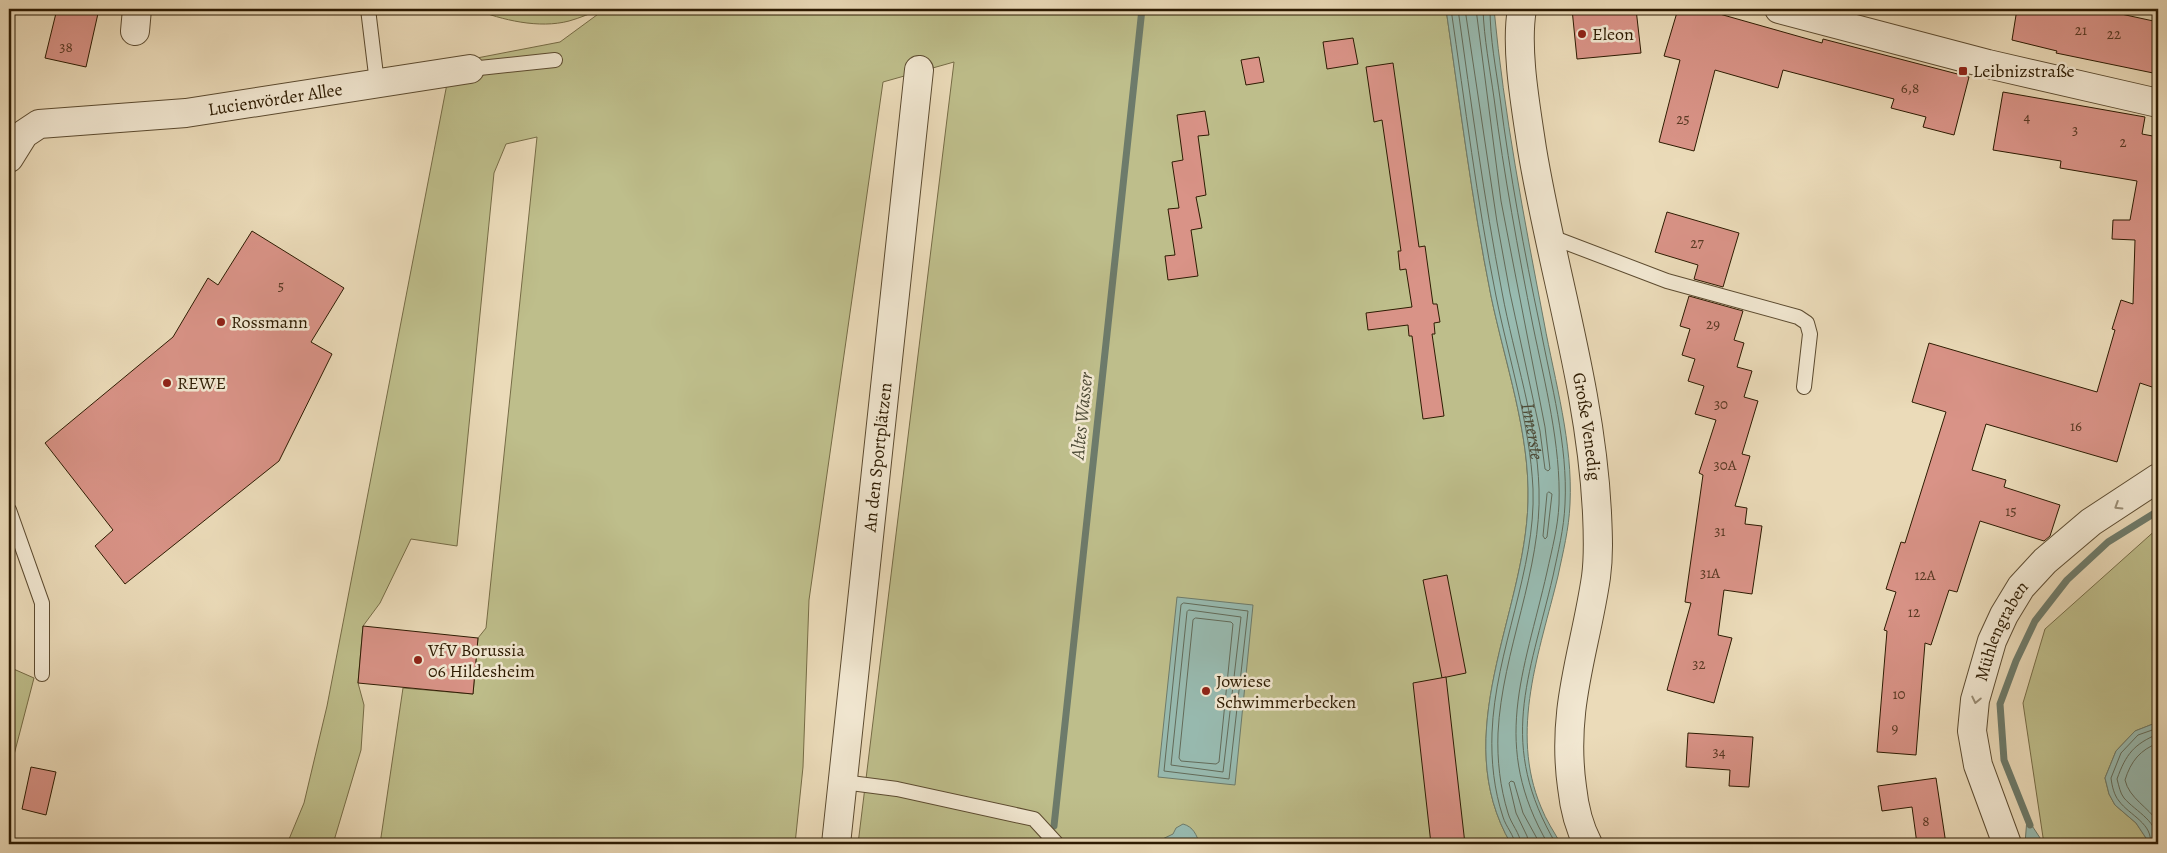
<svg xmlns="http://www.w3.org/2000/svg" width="2167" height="853" font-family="Alegreya,serif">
<rect width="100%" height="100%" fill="#ebdbb9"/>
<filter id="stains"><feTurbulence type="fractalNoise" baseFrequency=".004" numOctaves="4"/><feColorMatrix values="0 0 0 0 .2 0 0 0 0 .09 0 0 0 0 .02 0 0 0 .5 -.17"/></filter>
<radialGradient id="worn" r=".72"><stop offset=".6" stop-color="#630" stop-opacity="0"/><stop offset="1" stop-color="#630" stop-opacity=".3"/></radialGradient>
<g fill="#bebe8b" stroke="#766c46">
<path d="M474 9H602C591 13 580 18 569 21 539 29 502 20 474 9Z"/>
<path d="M605 9H1446C1460 105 1472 201 1491 296 1505 363 1530 433 1528 502 1525 615 1447 734 1511 844H858L954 62 883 82 809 600 803 767 795 844H380L403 688 473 694 478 638 486 628 537 137 506 144 494 173 457 546 411 539 380 603 363 626 358 683 364 705 361 750 333 844H287L304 803 327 706 451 63 560 42Z"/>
<path d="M2158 528V722L2135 731 2116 751 2105 778 2109 794 2115 805 2136 823 2146 838 2145 844H2044L2023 703 2045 629Z"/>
<path d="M9 667 34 678 9 774Z"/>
</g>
<g fill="#98bbb1" stroke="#6d7b6b">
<path d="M1446 9H1494C1504 114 1524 218 1544 322 1555 382 1573 443 1570 504 1569 529 1563 552 1558 576 1540 651 1509 731 1541 807 1546 820 1554 832 1561 844H1511C1447 734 1525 615 1528 502 1530 433 1505 363 1491 296 1472 201 1460 105 1446 9Z"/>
<path d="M1177 597 1253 605 1235 785 1158 777Z"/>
<path d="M2158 722V844H2145L2146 838 2136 823 2115 805 2109 794 2105 778 2116 751 2135 731Z"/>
<path d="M2027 818 2044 844H2025Z"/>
<path d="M1183 824C1194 827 1196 835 1200 844H1152L1173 834 1176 828Z"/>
</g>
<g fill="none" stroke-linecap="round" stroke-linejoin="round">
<g stroke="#626b5a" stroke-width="1">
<path d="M1451 9C1465 104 1477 201 1496 296 1509 360 1530 424 1533 489 1536 569 1495 651 1492 733 1491 761 1494 790 1503 817 1506 827 1514 835 1515 844"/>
<path id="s1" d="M1458 9C1471 103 1484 198 1502 292 1514 357 1537 422 1539 489 1542 570 1502 651 1498 733 1497 760 1500 787 1508 813 1511 824 1520 833 1521 844"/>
<path d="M1465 9 1497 222 1510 293 1540 431 1545 469 1548 471 1550 469 1545 427 1501 201 1476 9"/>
<path d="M1483 9C1484 39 1490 69 1494 98 1504 175 1518 250 1533 326 1545 384 1561 445 1559 504 1558 527 1552 549 1547 572 1524 674 1490 745 1548 844"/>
<path d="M1490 9C1490 39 1496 69 1500 98 1510 175 1524 251 1540 326 1551 384 1568 445 1565 504 1564 529 1558 552 1553 576 1529 679 1497 744 1556 844"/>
<path d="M1549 492 1552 494 1547 537 1545 539 1543 536 1547 494Z"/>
<path d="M1184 603 1248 611 1229 779 1164 771 1181 605Z"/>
<path d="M1189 610 1241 617 1223 772 1171 765 1187 612Z"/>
<path d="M1196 618 1231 622 1233 624 1219 762 1216 764 1181 761 1179 758 1193 620Z"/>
<path d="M2158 743C2140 750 2131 761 2125 780 2129 798 2148 807 2158 822"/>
<path d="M1529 844 1527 836 1516 813 1509 783 1511 781 1514 782 1523 813 1540 844"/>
<path d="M2150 844C2154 824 2129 815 2119 801 2114 795 2112 786 2111 778L2121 753 2138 735 2158 728"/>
<path d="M2157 844C2160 822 2136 812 2124 798 2120 793 2119 786 2117 779 2126 754 2134 744 2158 734"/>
</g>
<g stroke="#6d7b6b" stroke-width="7">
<path d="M2030 825 2004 760 2000 704 2016 661 2035 621 2067 580 2108 542 2158 511"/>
<path d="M1054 826 1142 9"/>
</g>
</g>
<g fill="#d99387" stroke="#2d1b02">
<path d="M57 9H99L86 67 45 58Z"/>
<path d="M1572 9H1636L1641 53 1577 59Z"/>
<path d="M1678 9H1702L1822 43 1823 39 1969 77 1954 135 1923 127 1926 117 1891 108 1894 99 1783 70 1778 88 1715 70 1694 151 1659 142 1680 60 1664 56Z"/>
<path d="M2017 9H2098L2158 22V74L2056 53 2057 51 2012 40Z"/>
<path d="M1353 38 1358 64 1327 69 1323 42Z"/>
<path d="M1259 57 1264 82 1246 85 1241 60Z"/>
<path d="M1393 63 1419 247 1425 246 1433 304H1437L1440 322 1434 323 1435 334H1432L1444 416 1423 419 1412 336H1409L1408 325 1368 330 1366 313 1412 307 1406 269 1400 270 1398 251H1401L1382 120 1374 122 1366 67Z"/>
<path d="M2003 92 2145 117 2142 134 2158 137V389L2140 383 2117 462 1986 424 1972 470 2006 480 2004 487 2060 505 2050 536 2044 541 1980 521 1957 592 1949 590 1931 645 1925 643 1916 755 1877 752 1887 631 1884 630 1896 592 1886 589 1901 542 1905 543 1946 412 1912 402 1929 343 2097 392 2115 330 2112 329 2121 300 2133 304 2135 240 2112 239 2113 220H2130L2137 181 2060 168 2061 161 1993 150Z"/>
<path d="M1205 111 1209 135 1198 136 1206 195 1196 197 1202 228 1191 230 1198 276 1168 280 1165 256 1175 255 1168 209 1179 208 1172 162 1183 160 1177 115Z"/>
<path d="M1667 212 1739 233 1723 287 1694 279 1698 265 1655 252Z"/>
<path d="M252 231 344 288 311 342 332 354 279 461 125 584 95 546 113 530 45 443 173 337 208 278 218 285Z"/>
<path d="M1689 296 1743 311 1734 340 1744 343 1737 367 1752 371 1744 397 1758 401 1742 454 1750 456 1735 506 1747 508 1745 524 1762 526 1752 594 1724 590 1718 635 1732 638 1714 703 1667 690 1691 603 1685 602 1703 475 1699 473 1716 420 1695 414 1704 386 1688 381 1695 359 1682 355 1690 329 1680 326Z"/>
<path d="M1447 575 1466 673 1442 678 1423 580Z"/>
<path d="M363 626 478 638 473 694 358 683Z"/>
<path d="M1446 677 1465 844H1431L1413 683Z"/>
<path d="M1688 733 1753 737 1749 787 1729 786 1730 770 1686 767Z"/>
<path d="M31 767 56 772 46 815 22 809Z"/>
<path d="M1936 778 1946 844H1917L1912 807 1882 811 1878 786Z"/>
</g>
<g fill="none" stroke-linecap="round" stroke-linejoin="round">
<defs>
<g id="lane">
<path d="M368 9 377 83"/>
<path d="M470 69 555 60"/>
<path d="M1549 236 1667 281 1798 317 1807 323 1810 334 1804 387"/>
<path d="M9 510 42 603V674"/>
<path d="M843 782 897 789 1034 819 1057 844"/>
</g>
<g id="street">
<path id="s2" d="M1522 9C1515 49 1526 108 1532 149 1552 270 1591 389 1597 513 1598 535 1599 555 1596 577 1585 652 1561 708 1572 787 1574 806 1579 827 1588 844"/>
<path d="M1779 9 1988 64 2158 103"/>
<path d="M135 31 137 9"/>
<path id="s3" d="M9 158 24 134 39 124 186 113 470 69"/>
<path id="s4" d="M836 844 919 70"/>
<path id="s5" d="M2007 844 1978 765 1972 731 1975 700 1992 641 2004 615 2021 587 2045 561 2091 522 2158 478"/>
</g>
</defs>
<use href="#lane" stroke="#5c4b30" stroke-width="16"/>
<use href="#street" stroke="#5c4b30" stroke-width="30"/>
<use href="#lane" stroke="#f2e8d2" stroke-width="14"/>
<use href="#street" stroke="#f2e8d2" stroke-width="28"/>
</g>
<defs><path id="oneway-chevron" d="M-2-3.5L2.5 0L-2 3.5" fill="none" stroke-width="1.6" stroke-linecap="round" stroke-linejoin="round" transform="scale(1.25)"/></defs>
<g stroke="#998c74">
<use href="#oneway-chevron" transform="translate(2118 506) rotate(148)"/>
<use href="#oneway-chevron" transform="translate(1976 700) rotate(102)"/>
</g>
<g fill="#8f2418" stroke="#f2e8d2" stroke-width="2">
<circle cx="1582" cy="34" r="5"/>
<rect x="1958" y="66" width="10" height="10" rx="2.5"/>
<circle cx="221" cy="322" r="5"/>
<circle cx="167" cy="383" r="5"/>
<circle cx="418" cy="660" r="5"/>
<circle cx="1206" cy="691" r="5"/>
</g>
<g text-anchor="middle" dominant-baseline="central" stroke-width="5" stroke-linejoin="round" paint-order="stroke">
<g font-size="15" fill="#583923">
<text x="2081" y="30">21</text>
<text x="2114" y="34">22</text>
<text x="66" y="47">38</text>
<text x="1910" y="88">6,8</text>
<text x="2027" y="117">4</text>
<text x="1683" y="119">25</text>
<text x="2075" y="130">3</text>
<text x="2123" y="142">2</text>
<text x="1697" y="243">27</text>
<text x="281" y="286">5</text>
<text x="1713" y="324">29</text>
<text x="1721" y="404">30</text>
<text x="2076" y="426">16</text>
<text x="1725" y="465">30A</text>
<text x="2011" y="511">15</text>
<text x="1720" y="531">31</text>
<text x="1710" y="573">31A</text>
<text x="1925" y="575">12A</text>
<text x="1914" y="612">12</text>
<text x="1699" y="664">32</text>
<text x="1899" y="694">10</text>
<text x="1895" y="728">9</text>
<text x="1719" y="752">34</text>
<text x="1926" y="821">8</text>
</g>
<g font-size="18" fill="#2d1b02" stroke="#f2e8d2" text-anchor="start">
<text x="1592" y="34">Eleon</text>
<text x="1973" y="71">Leibnizstraße</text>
<text x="231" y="322">Rossmann</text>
<text x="177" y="383">REWE</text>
<text x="428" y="650">VfV Borussia<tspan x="428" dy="21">06 Hildesheim</tspan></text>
<text x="1216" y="681">Jowiese<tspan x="1216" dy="21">Schwimmerbecken</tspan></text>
</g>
<g font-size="18" fill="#2d1b02" stroke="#f2e8d2">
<text stroke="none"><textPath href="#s3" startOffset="284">Lucienvörder Allee</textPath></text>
<text stroke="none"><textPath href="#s2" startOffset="424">Große Venedig</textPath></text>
<text stroke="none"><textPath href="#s4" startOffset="389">An den Sportplätzen</textPath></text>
<text stroke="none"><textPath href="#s5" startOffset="224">Mühlengraben</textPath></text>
</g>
<g font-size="19" font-style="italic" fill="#4d4b37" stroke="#f2e8d2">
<text transform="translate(1082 416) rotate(-84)">Altes Wasser</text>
<text stroke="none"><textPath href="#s1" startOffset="429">Innerste</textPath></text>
</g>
</g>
<rect width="2167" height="853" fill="none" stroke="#ebdbb9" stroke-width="30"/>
<rect x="10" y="10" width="2147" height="833" fill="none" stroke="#2d1b02" stroke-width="2.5"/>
<rect x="15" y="15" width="2137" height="823" fill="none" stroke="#2d1b02"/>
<rect width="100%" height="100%" filter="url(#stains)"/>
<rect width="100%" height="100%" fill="url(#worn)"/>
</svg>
